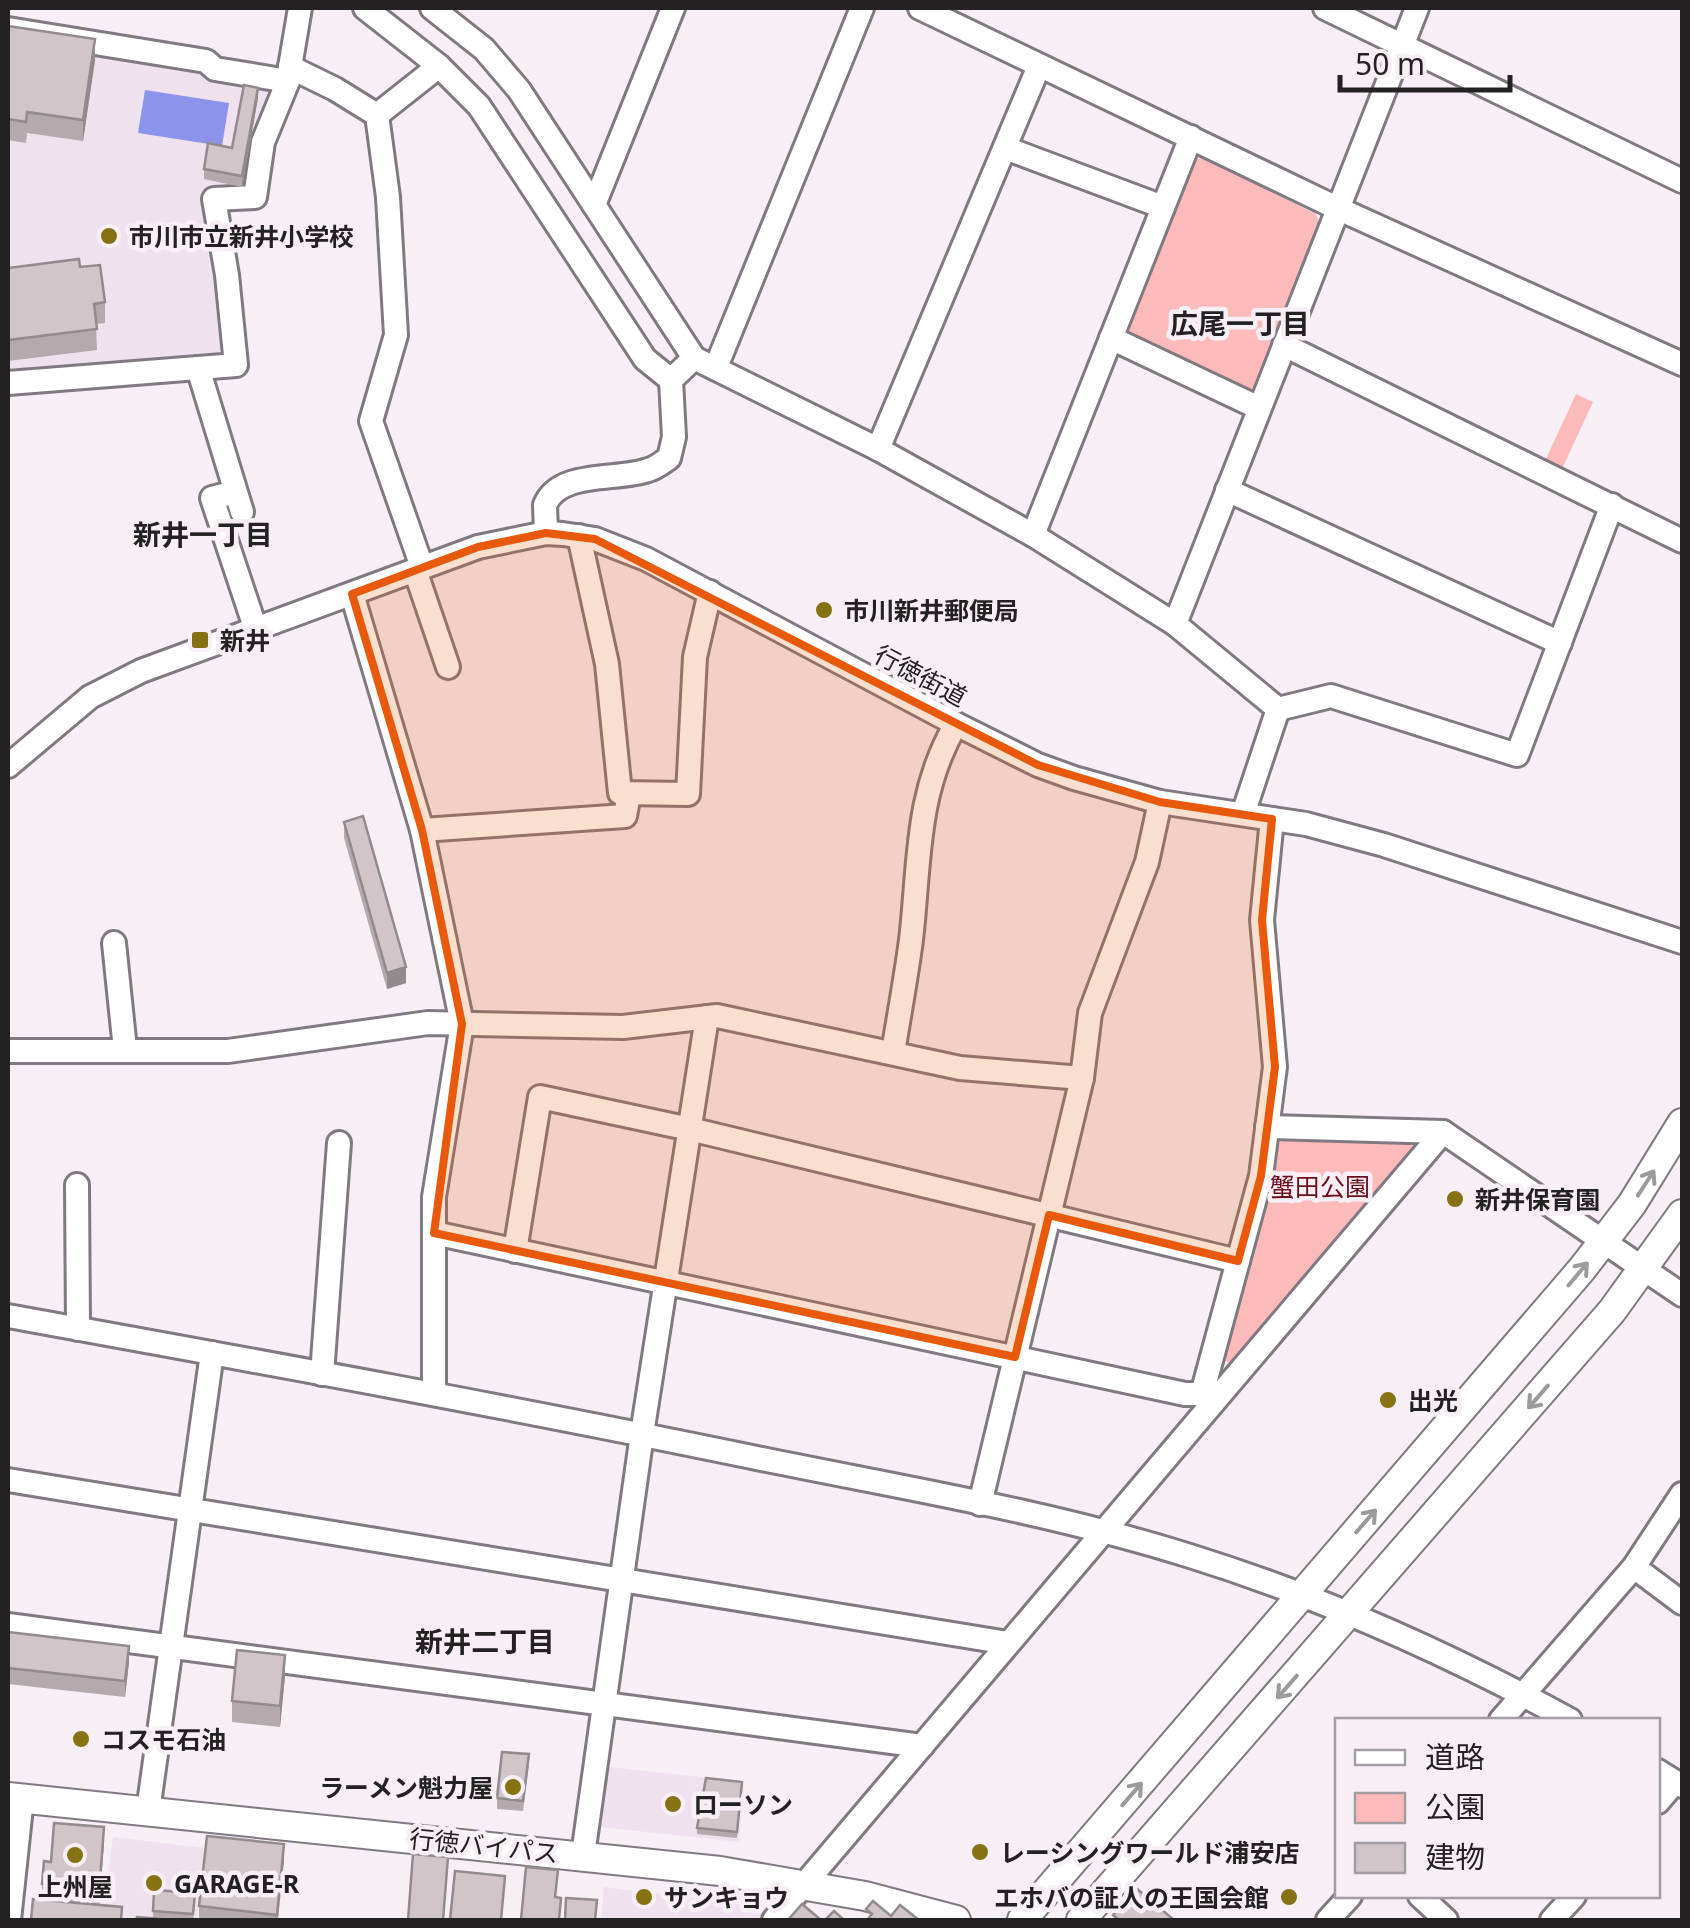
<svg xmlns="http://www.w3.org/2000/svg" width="1690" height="1928" font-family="'Noto Sans','Noto Sans JP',sans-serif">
<rect width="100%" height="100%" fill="#f7eef6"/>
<g fill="#f0e1ef">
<path d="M8 37 202 68 209 80 267 87 271 96 254 143 244 189 205 192 204 201 218 271 221 350 214 356 8 374Z"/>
<path d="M609 1767 744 1782 739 1842 600 1827Z"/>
<path d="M113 1837 204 1848 197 1920 103 1919Z"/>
<path d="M604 1887 764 1907 767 1915 762 1920H601Z"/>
</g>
<g fill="#fcbbba">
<path d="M1203 158 1316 214 1319 223 1255 388 1244 390 1130 336 1127 325 1193 160Z"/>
<path d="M1576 394 1593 402 1562 469 1545 461Z"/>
<path d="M1286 1139 1410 1141 1414 1151 1232 1365 1223 1359 1275 1145Z"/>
</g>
<path fill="#8c93eb" d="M145 90 229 103 222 146 138 133Z"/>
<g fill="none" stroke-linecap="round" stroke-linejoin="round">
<defs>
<g id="minor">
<path d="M365 8 439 66 479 106 645 359 671 380"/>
<path d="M432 8 484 49 519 90 694 358"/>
<path d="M920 8 1339 209 1682 364"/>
<path d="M1325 8 1682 181"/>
<path d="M8 29 206 61 215 69 288 81"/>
<path d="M290 67 300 8"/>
<path d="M1005 148 1163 207"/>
<path d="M594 205 673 8"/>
<path d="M1111 338 1259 408"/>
<path d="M1284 345 1682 541"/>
<path d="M716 367 862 8"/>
<path d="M198 368 242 512"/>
<path d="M8 383 236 365 227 275 214 199 255 197 263 142 288 81 290 67 335 89 377 115"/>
<path d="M878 449 1039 66"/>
<path d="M1227 490 1560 643"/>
<path d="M235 492 212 498 256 630"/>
<path d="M546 533 545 505C559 470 618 481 648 470 656 468 663 462 669 458L674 437 671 380 694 358 878 449 1033 535 1175 624 1278 709 1243 814"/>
<path d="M1033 535 1191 137"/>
<path d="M579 536 607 664 620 793 688 794 695 657 710 592"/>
<path d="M422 567 371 421 396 335 388 197 377 115 439 66"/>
<path d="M415 570 448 667"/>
<path d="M352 594 422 830 462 1024 434 1197V1394"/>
<path d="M1175 624 1417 8"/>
<path d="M1278 709 1331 696 1517 755 1612 505"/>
<path d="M8 766 90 697 141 671 478 547 546 533 563 534 595 539 646 559 956 724 1038 765 1074 778 1160 802 1306 824 1384 845 1682 942"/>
<path d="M422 830 625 816 629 794"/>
<path d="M114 943 125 1049"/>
<path d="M8 1051H228L428 1023 623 1027 717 1016 960 1068 1082 1078"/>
<path d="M893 1053C899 1015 906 978 911 940 920 863 915 794 956 724"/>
<path d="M1267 1127 1443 1132 1682 1295"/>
<path d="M77 1185 78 1329"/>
<path d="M434 1233 1185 1394H1202"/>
<path d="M515 1251 540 1097 690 1129 1238 1261"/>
<path d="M8 1316C256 1361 505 1406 752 1457 898 1487 1047 1511 1190 1556 1322 1597 1449 1654 1570 1720"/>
<path d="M322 1374 339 1143"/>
<path d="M1210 1401 1202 1394 1261 1176 1273 1082 1275 1067 1262 920 1272 819"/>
<path d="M8 1480 1008 1643"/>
<path d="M980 1504 1082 1078 1090 1013 1147 862 1160 802"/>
<path d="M1634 1567 1682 1603"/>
<path d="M8 1625 922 1746"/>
<path d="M1501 1720 1634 1567 1682 1494"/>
<path d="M1658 1771 1682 1786"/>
<path d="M1658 1802 1675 1782"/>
<path d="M148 1811 212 1353"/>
<path d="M583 1855 642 1434 707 1017"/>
<path d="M1420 1896 1446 1920"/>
<path d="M9 1920 22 1798"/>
<path d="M774 1920 1443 1132"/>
<path d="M1328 1920 1350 1896"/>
<path d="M1552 1920 1574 1896"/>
</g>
<g id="major">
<path d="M8 1797 720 1871 865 1896 956 1920"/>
<path d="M1022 1920 1582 1269 1632 1204 1682 1123"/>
<path d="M1081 1920 1612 1311 1682 1214"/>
</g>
</defs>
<use href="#minor" stroke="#817981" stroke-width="28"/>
<use href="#major" stroke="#817981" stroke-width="32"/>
<use href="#minor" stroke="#fff" stroke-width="22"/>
<use href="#major" stroke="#fff" stroke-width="28"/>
</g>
<g fill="#b4a9ad">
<path d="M8 26 95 60 83 141 27 133 26 143 8 140Z"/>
<path d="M258 98 242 187 204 179V169L232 148Z"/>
<path d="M80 267 105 302V323L96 324 97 350 8 361V268Z"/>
<path d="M344 822 406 983 387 989 344 838Z"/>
<path d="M8 1632 129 1662 125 1697 8 1684Z"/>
<path d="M285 1676 280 1727 232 1722V1701Z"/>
<path d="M529 1765 523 1811 497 1809V1798Z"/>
<path d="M742 1787 737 1838 697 1834V1828Z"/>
<path d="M104 1843 99 1905 122 1920 42 1900V1884L51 1862Z"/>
<path d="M284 1860 278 1920H199V1906Z"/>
<path d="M154 1890 195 1904 193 1920H136L153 1918Z"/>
</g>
<g fill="#928a8d">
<path d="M95 39V60L83 141V120Z"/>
<path d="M258 88V98L242 187V176Z"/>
<path d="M406 967V983L387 989V973Z"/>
<path d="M129 1646V1662L125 1697V1681Z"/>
<path d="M285 1655V1676L280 1727V1706Z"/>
<path d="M104 1827V1843L99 1908V1892Z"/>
<path d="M284 1844V1860L277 1920V1915Z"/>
</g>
<g fill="#d1c5c9" stroke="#928a8d" stroke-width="2.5">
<path d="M8 26 95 39 83 120 27 112 26 122 8 119Z"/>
<path d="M244 85 258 88 242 176 204 169 208 143 232 148Z"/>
<path d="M79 259 80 267 100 265 105 302 94 304 97 329 8 340V268Z"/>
<path d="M363 816 406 967 387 973 344 822Z"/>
<path d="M8 1632 129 1646 125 1681 8 1668Z"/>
<path d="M237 1650 285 1655 280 1706 232 1701Z"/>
<path d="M502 1752 529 1754 523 1801 497 1798Z"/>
<path d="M706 1778 742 1782 737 1832 697 1828Z"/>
<path d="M54 1823 104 1827 99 1892 76 1890V1896L50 1894 51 1885 42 1884 44 1861 51 1862Z"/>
<path d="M207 1836 284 1844 277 1915 199 1906Z"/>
<path d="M413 1854 448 1857 443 1920H408Z"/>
<path d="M526 1867 558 1870 555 1897 561 1898 559 1920H521Z"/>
<path d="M455 1871 505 1876 501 1920H450Z"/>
<path d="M1136 1888 1174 1920H1119L1113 1915Z"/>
<path d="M154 1890 195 1893 193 1914 153 1911Z"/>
<path d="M566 1898 597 1900 595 1920H565Z"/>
<path d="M33 1899 122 1907 121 1920H31Z"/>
<path d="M873 1901 891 1916 900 1905 919 1920H867L872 1914 866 1909Z"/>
<path d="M802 1904 821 1920H788Z"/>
<path d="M834 1911 844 1920H825Z"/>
<path d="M137 1917 172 1920H136Z"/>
</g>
<defs><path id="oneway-shaft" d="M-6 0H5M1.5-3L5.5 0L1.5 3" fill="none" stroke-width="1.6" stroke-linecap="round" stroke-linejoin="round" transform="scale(2.5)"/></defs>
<g stroke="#9c9b9c">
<use href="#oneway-shaft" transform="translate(1646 1183) rotate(-57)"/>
<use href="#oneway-shaft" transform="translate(1578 1274) rotate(-50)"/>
<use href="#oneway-shaft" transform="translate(1538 1397) rotate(131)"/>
<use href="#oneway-shaft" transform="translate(1366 1521) rotate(-49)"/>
<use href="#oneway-shaft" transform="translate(1287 1687) rotate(131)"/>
<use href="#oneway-shaft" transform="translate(1132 1794) rotate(-49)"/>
</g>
<path fill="#e8590c" fill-opacity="0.2" stroke="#e8590c" stroke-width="8" stroke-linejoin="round" d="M546 533 595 539 1038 765 1160 802 1272 819 1262 920 1275 1067 1261 1176 1238 1261 1049 1215 1015 1357 434 1233 462 1024 422 830 352 594 478 547Z"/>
<g fill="#857213" stroke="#f7eef6" stroke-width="4">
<circle cx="109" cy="236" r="10"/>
<circle cx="824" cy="610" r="10"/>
<rect x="190" y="630" width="20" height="20" rx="5"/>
<circle cx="1455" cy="1199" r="10"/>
<circle cx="1388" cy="1400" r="10"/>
<circle cx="81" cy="1739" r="10"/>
<circle cx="513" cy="1787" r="10"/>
<circle cx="673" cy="1804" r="10"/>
<circle cx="980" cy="1852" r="10"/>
<circle cx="75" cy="1855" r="10"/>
<circle cx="154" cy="1883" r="10"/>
<circle cx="644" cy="1897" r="10"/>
<circle cx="1289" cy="1897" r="10"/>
</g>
<g text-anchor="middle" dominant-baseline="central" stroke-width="9" stroke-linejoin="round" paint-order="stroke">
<g font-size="25" font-weight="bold" fill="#242123" stroke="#f7eef6" text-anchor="start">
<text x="129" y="236">市川市立新井小学校</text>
<text x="844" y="610">市川新井郵便局</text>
<text x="220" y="640">新井</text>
<text x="1475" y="1199">新井保育園</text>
<text x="1408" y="1400">出光</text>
<text x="101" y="1739">コスモ石油</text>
<text x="493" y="1787" text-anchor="end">ラーメン魁力屋</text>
<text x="693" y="1804">ローソン</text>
<text x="1000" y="1852">レーシングワールド浦安店</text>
<text x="174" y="1883">GARAGE-R</text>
<text x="75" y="1886" text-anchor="middle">上州屋</text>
<text x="664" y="1897">サンキョウ</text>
<text x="1269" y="1897" text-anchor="end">エホバの証人の王国会館</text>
</g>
<g font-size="25" fill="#242123" stroke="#f7eef6">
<text transform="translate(921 675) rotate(28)">行徳街道</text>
<text transform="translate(484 1845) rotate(6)">行徳バイパス</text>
</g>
<g font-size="25" fill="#6c0d1b" stroke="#f7eef6">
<text x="1320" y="1186">蟹田公園</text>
</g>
<g font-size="28" font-weight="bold" fill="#242123" stroke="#f7eef6">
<text x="1240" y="323">広尾一丁目</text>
<text x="203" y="534">新井一丁目</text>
<text x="485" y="1641">新井二丁目</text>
</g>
</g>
<rect width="1690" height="1928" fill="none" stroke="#242123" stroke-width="20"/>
<rect x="1335" y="1718" width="325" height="180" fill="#f7eef6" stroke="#a39ca2" stroke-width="2.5"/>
<rect x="1355" y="1750" width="50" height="15" fill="#ffffff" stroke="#a39ca2" stroke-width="2.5"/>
<text x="1425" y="1768" font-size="30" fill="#242123">道路</text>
<rect x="1355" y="1793" width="50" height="30" fill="#fcbbba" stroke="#a39ca2" stroke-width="2.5"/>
<text x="1425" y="1818" font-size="30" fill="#242123">公園</text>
<rect x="1355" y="1843" width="50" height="30" fill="#d1c5c9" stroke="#a39ca2" stroke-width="2.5"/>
<text x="1425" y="1868" font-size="30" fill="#242123">建物</text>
<path d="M1340 75v15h170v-15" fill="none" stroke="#242123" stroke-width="5"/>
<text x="1355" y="75" font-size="30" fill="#242123" stroke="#f7eef6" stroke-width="8" paint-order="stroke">50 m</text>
</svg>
